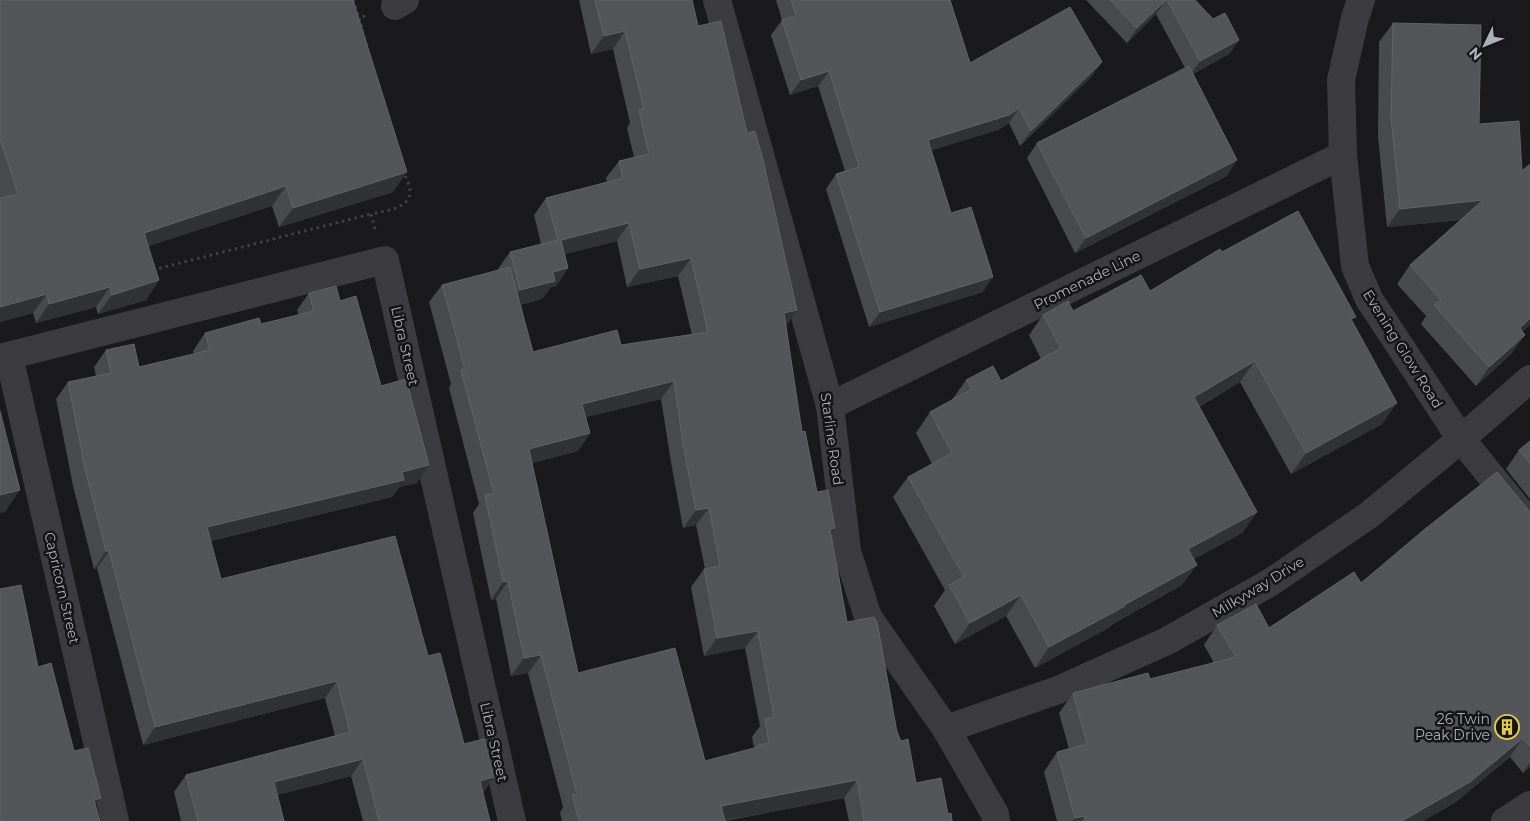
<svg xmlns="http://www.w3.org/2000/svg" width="1530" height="821" font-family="Montserrat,sans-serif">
<rect width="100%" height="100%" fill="#1a191b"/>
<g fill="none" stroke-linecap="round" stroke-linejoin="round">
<g stroke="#414147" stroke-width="3" stroke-dasharray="2.5 4" stroke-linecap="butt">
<path d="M353 0 359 18"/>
<path d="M365 16 359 18 367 47"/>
<path d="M375 229 371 214C383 211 410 209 410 192 410 186 406 178 404 173"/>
<path d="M153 270 371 214"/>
</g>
<g stroke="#3b3b40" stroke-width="28">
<path d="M717 0 830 406 847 551 868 617 946 729 995 814 996 821"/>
<path d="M1361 0 1355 18 1341 80 1343 155 1355 266 1369 299 1461 439 1530 524"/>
<path d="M395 6 405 0"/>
<path d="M9 356 115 821"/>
<path d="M0 358 385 260 512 821"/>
<path d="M830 406 1343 155"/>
<path d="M946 729 1058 690 1167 641 1271 582 1369 515 1461 439 1530 379"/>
<path d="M1505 821 1530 805"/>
</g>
</g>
<g fill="#494a4d" fill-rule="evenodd">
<path d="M0 0 393 192 279 227 272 206 148 246 159 280 146 300 98 314 96 307 36 323 33 313 0 322Z"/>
<path d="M579 0H692L698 26 747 133 797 310 786 326 802 432 817 492 835 528 831 534 847 622 897 732 916 783 948 814 952 821H849L844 798 725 821H562L560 813 563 807 528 673 511 676 496 599 491 600 473 513 479 504 449 388 451 384 429 302 442 285 498 271V269L510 252 541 244 534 215 546 198 607 182 606 178 619 161 634 157 627 128 630 123 613 49 591 54ZM617 241 627 287 678 276 692 335 621 345 533 352 520 305 542 299 551 287 556 286 568 268 565 254ZM661 399 671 462 683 528 696 525 705 569H704L691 587 704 656 745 648 760 726 752 737 754 748 705 761 578 673 532 463 578 451 590 433 586 417Z"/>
<path d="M776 0H950L970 63 1102 62 1091 77 1020 146 1009 123 998 130 931 150 951 213 983 292 869 327 826 189 836 174 845 171 818 86 790 95 771 35 782 20Z"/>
<path d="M1086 0H1195L1213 19 1239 40 1229 54 1193 74 1227 176 1075 253 1027 158 1037 143 1185 68 1156 14 1127 43Z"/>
<path d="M1393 23 1479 124 1523 332 1512 353 1476 386 1421 324 1426 316 1397 284 1410 265 1461 220 1387 227 1378 136 1379 42Z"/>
<path d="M1222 252 1352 322 1382 424 1291 474 1240 382 1199 407 1257 512 1242 533 1194 559 1182 585 1113 624 1110 627 1035 668 1006 616 955 644 934 606 945 590 893 497 908 477 932 464 916 433 930 412 952 400 966 380 1001 381 1041 359 1029 335 1043 315 1073 311 1150 291Z"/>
<path d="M309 293 340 301 381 386 417 483 399 487 392 497 210 541 221 579 428 656 464 744 494 777 483 793 490 821H363L351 776 277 795 284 821H181L174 792 186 775 335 736 325 698 143 745 97 568 94 569 73 486 56 399 68 382 96 376 94 367 106 350 139 367 194 354 193 351 205 333 261 324 299 315 297 310Z"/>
<path d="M1530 441V499L1506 469 1519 450Z"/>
<path d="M1530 512V767L1523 773 1510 757 1456 802 1423 821H1057L1044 772 1057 752 1069 749 1059 713 1073 693 1150 679 1214 663 1204 645 1217 625 1269 628 1361 583Z"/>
</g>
<g fill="#313234">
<path d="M1166 0 1156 14 1127 43 1137 28Z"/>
<path d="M625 31 613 49 591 54 604 36Z"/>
<path d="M1239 40 1229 54 1190 76 1200 61Z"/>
<path d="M1102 62 1091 77 1020 146 1031 131Z"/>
<path d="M829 71 818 86 790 95 801 80Z"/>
<path d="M1019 108 1009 123 998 130 917 155 928 140Z"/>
<path d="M1237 160 1227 176 1075 253 1086 238Z"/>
<path d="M407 172 393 192 279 227 293 208Z"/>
<path d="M286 186 272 206 130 252 144 233Z"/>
<path d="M1483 200 1470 219 1387 227 1400 209Z"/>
<path d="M629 223 617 241 549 258 561 240Z"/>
<path d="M691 258 678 276 627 287 640 269Z"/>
<path d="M568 268 556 286 551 287 542 299 508 308 520 290 553 272Z"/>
<path d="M993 277 983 292 869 327 880 312Z"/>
<path d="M159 280 146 300 98 314 112 295Z"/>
<path d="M110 287 96 307 36 323 49 304Z"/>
<path d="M47 294 33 313 0 322V307Z"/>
<path d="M797 310 785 328 784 313Z"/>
<path d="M1530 318V325L1506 347 1520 328Z"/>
<path d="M1525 335 1512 353 1476 386 1489 367Z"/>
<path d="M1255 361 1240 382 1179 418 1194 397Z"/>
<path d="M674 381 661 399 569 421 582 404Z"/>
<path d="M1397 403 1382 424 1291 474 1306 453Z"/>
<path d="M590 433 578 451 517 467 529 449Z"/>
<path d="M429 465 417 483 399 487 392 497 195 544 207 527Z"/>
<path d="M20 490 5 512 0 513V495Z"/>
<path d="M709 508 696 525 683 528 696 510Z"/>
<path d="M1257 512 1242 533 1174 570 1188 549Z"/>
<path d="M835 528 823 546 830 529Z"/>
<path d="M106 551H109L97 568 94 569Z"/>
<path d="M1197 565 1182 585 1113 624 1110 627 1035 668 1049 647Z"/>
<path d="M508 581 496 599 491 600 503 582Z"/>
<path d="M1021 595 1006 616 955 644 970 623Z"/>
<path d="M758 631 745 648 704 656 717 638Z"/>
<path d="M541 655 528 673 511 676 524 658Z"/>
<path d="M337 681 325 698 143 745 155 727Z"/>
<path d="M1523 738 1510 757 1456 802 1423 821H1402Z"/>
<path d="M363 759 351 776 262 799 274 782Z"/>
<path d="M1530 763V767L1523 773Z"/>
<path d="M494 777 482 794 480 781Z"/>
<path d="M857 780 844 798 722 821 721 806Z"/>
<path d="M101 798 88 816 94 800Z"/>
<path d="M1085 816 1081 821H1073L1075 818Z"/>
</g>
<g fill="#535559" stroke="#616368" fill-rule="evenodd">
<path d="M0 0H353L407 172 293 208 286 186 144 233 159 280 112 295 110 287 49 304 47 294 0 307V198L18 194 0 138Z"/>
<path d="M595 0H692L698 26 721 21 747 133 755 131 763 160 797 310 784 313 802 432 805 431 817 492 828 490 835 528 830 529 847 622 874 617 877 622 897 732 901 741 908 739 916 783 941 778 948 814 951 813 952 821H864L857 780 721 806 725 821H579L572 795 577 794 541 655 524 658 508 581 503 582 485 495 494 494 461 370 465 369 442 285 510 267 533 352 617 330 621 345 708 332 691 258 640 269 629 223 561 240 568 268 553 272 555 281 520 290 510 252 558 240 546 198 623 178 619 161 649 154 639 110 644 109 625 31 604 36ZM674 381 683 444 696 510 709 508 720 566 704 569 717 638 758 631 774 717 765 719 769 743 758 745V747L705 761 675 648 578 673 529 449 590 433 582 404Z"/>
<path d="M791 0H950L970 63 1070 7 1102 62 1031 131 1019 108 1009 115 928 140 951 213 971 207 993 277 880 312 836 174 859 167 829 71 801 80 782 20 796 16Z"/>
<path d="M1110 0H1166L1137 28Z"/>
<path d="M1167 0H1195L1213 19 1225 13 1239 40 1200 61Z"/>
<path d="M1393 23 1481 25 1479 124 1519 121 1522 171 1530 164V318L1520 328 1525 335 1489 367 1434 305 1441 300 1410 265 1483 200 1400 209 1391 117Z"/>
<path d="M1189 66 1237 160 1086 238 1037 143Z"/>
<path d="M1298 211 1356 317 1351 319 1397 403 1306 453 1255 361 1194 397 1257 512 1188 549 1197 565 1124 605 1125 606 1049 647 1021 595 970 623 949 585 964 577 908 477 952 453 930 412 972 389 966 380 993 366 1001 381 1061 348 1043 315 1068 301 1073 311 1141 275 1150 291 1220 249 1222 252Z"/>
<path d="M336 286 340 301 356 296 381 386 406 379 429 465 402 472 404 480 207 527 221 579 395 536 428 656 440 653 464 744 484 739 494 777 480 781 490 821H379L363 759 274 782 284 821H198L186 775 350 732 337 681 155 727 109 551H106L85 469 68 382 111 373 106 350 134 344 139 367 210 350 205 333 259 318 261 324 314 311 309 293Z"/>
<path d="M0 411 20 490 0 495Z"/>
<path d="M1530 441V463L1519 450Z"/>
<path d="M1497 472 1530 512V746L1523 738 1470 782 1402 821H1086L1085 816 1075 818 1057 752 1087 744 1073 693 1148 673 1150 679 1236 657 1217 625 1256 604 1269 628 1354 572 1361 583 1425 529Z"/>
<path d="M21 585 38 667 51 663 74 751 88 748 101 798 94 800 100 821H0V589Z"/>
</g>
<defs>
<symbol id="building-ring" viewBox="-11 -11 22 22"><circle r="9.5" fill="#151416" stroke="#e5cc48" stroke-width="1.5"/><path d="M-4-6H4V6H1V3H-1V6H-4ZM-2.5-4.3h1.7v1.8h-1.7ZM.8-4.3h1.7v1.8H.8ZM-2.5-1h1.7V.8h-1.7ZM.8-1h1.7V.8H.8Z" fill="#e5cc48"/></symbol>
</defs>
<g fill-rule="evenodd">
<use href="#building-ring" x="1493" y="713" width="28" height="28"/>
</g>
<g text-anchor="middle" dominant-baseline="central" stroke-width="5" stroke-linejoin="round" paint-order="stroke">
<g font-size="14" fill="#adafba" stroke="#151416">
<text transform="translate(1087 280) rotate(-26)">Promenade Line</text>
<text transform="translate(405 346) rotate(77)">Libra Street</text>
<text transform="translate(1403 349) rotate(58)">Evening Glow Road</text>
<text transform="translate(832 439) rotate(82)">Starline Road</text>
<text transform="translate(1258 587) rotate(-31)">Milkyway Drive</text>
<text transform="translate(62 588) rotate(77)">Capricorn Street</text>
<text transform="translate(494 742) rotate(77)">Libra Street</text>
</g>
<g font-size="14" fill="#adafba" stroke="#151416" text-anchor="end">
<text x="1490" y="719">26 Twin<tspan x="1490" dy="16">Peak Drive</tspan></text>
</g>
</g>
<g transform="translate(1485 45) rotate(227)" stroke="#151416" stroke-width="4" paint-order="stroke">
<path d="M0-4L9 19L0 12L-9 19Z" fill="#adafba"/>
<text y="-8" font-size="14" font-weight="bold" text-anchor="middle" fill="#adafba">N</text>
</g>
</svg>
